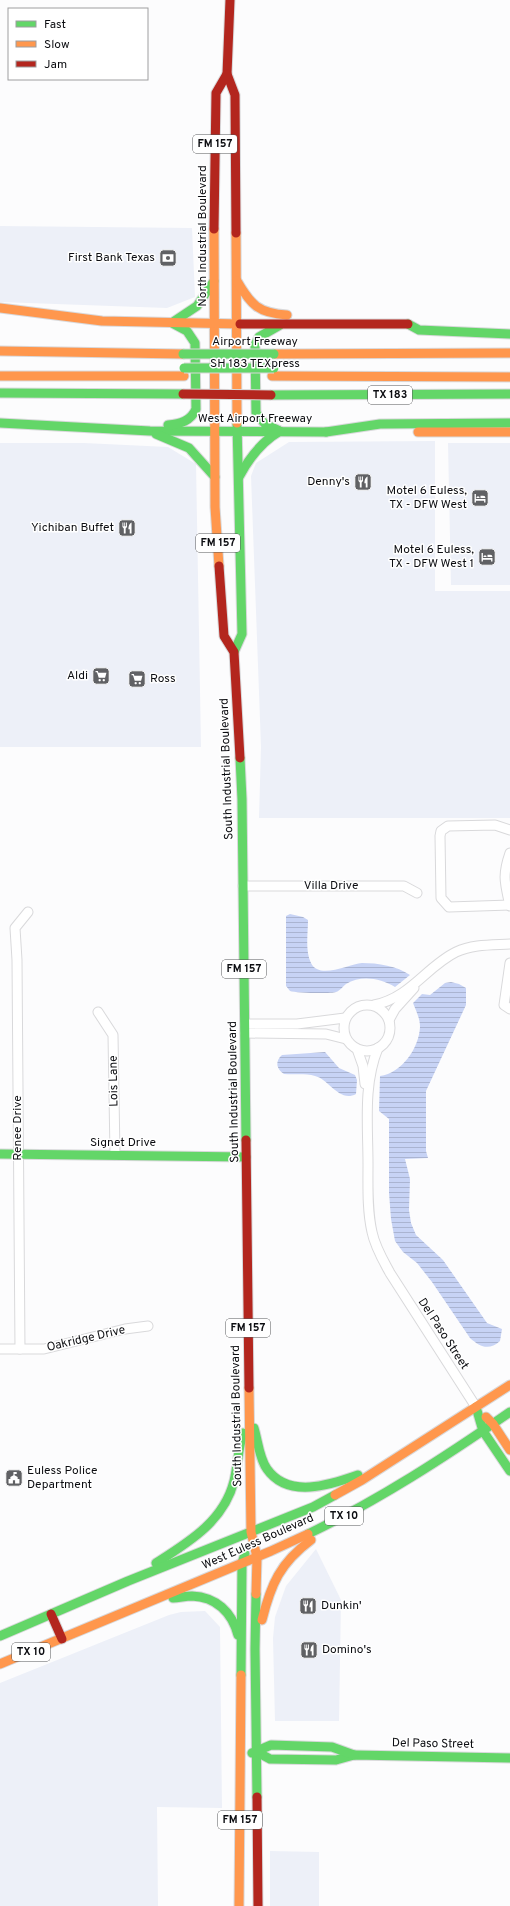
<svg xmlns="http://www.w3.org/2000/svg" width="510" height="1906" font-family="Overpass,sans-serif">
<defs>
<pattern id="water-rules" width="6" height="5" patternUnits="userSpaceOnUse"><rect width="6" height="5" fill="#c7d3f5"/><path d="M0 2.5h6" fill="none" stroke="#aab4d1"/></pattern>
</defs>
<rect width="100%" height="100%" fill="#fcfcfd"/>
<g fill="#edf0f8">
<path d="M0 226 192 228 195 297 167 308 0 302Z"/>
<path d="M435 441V591H510V818H259L261 747 251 476 256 463 289 442Z"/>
<path d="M0 443H84L168 447 196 464 201 747H0Z"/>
<path d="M448 443H510V585H451Z"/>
<path d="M316 1549 341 1600 339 1721H275L273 1638 275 1617 286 1586Z"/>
<path d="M205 1611 220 1627 222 1808 157 1807 158 1906H0V1683L169 1615 181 1612Z"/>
<path d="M270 1851 319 1852V1906H270Z"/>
</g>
<g fill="url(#water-rules)">
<path d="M290 914 303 917 308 920C308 933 305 951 311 963 319 980 349 964 362 963 378 963 397 966 410 975L395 987C380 978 361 975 346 984 343 986 340 991 336 992 331 994 295 993 290 991L286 986V916Z"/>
<path d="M451 982 459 984 466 988V1005L426 1091V1151L428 1158 405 1159 410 1179 409 1210 411 1223 416 1235 443 1260 487 1323 502 1329 500 1341C489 1351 480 1347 470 1338L432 1282 417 1263 403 1252 395 1241 391 1219 389 1193V1119L379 1111 380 1076C402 1073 419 1048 420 1027 420 1018 416 1011 413 1003L422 994 430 995 445 983Z"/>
<path d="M325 1052 339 1068 355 1075 357 1080 356 1094C339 1103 329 1079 315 1076 305 1073 294 1075 284 1074 276 1069 275 1061 282 1055Z"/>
</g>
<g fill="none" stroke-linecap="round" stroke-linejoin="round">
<defs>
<g id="street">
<path d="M510 853C502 876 505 883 510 906"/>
<path d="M243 886H404L417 893"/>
<path d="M510 905 449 907 441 898 440 836 441 831 448 826 495 825 510 830"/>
<path d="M510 963 504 1005 510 1009"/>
<circle cx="367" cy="1028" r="23"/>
<path d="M374 1005C410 998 427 966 456 952 473 944 491 945 510 944"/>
<path d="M98 1012 113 1035 115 1155"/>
<path d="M389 1020 395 1009 414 988"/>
<path d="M245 1024H297L345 1018"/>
<path d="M245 1033 326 1034 346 1039"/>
<path d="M378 1048C363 1085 368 1125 368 1164 368 1186 367 1210 372 1232 375 1247 383 1260 390 1273L476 1407"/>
<path d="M357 1049 363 1066 365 1084"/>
<path d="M0 1349H44L125 1329 148 1326"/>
<path d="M20 1349 17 960 15 928 28 912"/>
</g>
<g id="fast">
<path d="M173 322 197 306 214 281"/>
<path d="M408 324 419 330 510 334"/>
<path d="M0 393 183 394"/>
<path d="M271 395 510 394"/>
<path d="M0 423 150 431 326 432"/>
<path d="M168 425C180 424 191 421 196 409L195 343 187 331 172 323"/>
<path d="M278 430 265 424 256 413 255 345 259 337 280 325"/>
<path d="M326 432 380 424 510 423"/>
<path d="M156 434 189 448 215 477"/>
<path d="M239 477C249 458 261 442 280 431"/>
<path d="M234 652 242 634 237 423"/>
<path d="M240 758 242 799 246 1140"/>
<path d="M0 1154 246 1157"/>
<path d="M476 1407 483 1431 510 1471"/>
<path d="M254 1428C258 1441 259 1458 267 1469 288 1499 330 1485 358 1475"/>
<path d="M308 1534C379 1500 445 1457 510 1412"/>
<path d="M156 1563C189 1542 224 1521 234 1481 238 1465 238 1449 243 1433"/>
<path d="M256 1594 255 1649 257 1797"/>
<path d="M173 1598C179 1598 185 1596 192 1596 216 1597 232 1612 238 1635"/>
<path d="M0 1636 128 1581 313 1507 335 1495"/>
<path d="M241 1675 242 1563 245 1554"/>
<path d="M257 1752 270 1759 336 1760 354 1755 510 1758"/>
<path d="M252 1753 271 1745 332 1747 354 1755"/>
</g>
<g id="slow">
<path d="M214 229 215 507 219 566"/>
<path d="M236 233 237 423"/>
<path d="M237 281C251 305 258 313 287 315"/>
<path d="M0 308 102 321 240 324"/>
<path d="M0 351 183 354"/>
<path d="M274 354 510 353"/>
<path d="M0 376H184"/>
<path d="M272 376 510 377"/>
<path d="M418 432H510"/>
<path d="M249 1388 251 1532 257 1557 256 1594"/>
<path d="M486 1417 493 1424 510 1450"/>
<path d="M335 1495 362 1480 510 1385"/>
<path d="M262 1620C271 1584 280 1563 311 1540"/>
<path d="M0 1664 271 1551 308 1534"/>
<path d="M239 1906 241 1675"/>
</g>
<g id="jam">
<path d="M230 0 227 74 235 95 236 233"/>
<path d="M214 229 216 93 227 74"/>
<path d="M240 324H408"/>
<path d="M219 566 224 636 234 652 240 758"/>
<path d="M246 1140 249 1388"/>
<path d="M51 1614 62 1639"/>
<path d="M257 1797 258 1906"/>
</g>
</defs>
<use href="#street" stroke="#d9d9db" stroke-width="11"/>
<use href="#fast" stroke="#d9d9db" stroke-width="11"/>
<use href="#slow" stroke="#d9d9db" stroke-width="11"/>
<use href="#jam" stroke="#d9d9db" stroke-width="11"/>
<use href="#street" stroke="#fff" stroke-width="9"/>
<use href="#fast" stroke="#63d668" stroke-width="9"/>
<use href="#slow" stroke="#ff974d" stroke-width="9"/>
<use href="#jam" stroke="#b3261e" stroke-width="9"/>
<defs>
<g id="fast-bridge">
<path d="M183 354H274"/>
<path d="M184 368H274"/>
</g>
<path id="jam-bridge" d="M183 394 271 395"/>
</defs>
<use href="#fast-bridge" stroke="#d7d7d8" stroke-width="11" stroke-linecap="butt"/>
<use href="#jam-bridge" stroke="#d7d7d8" stroke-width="11" stroke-linecap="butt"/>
<use href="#fast-bridge" stroke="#63d668" stroke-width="9"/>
<use href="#jam-bridge" stroke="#b3261e" stroke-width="9"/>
</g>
<defs>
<symbol id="bank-square" viewBox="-11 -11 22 22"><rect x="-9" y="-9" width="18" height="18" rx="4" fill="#606164" stroke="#fff"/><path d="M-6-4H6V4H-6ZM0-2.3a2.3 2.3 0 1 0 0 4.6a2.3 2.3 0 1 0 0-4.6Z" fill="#fff"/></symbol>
<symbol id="restaurant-square" viewBox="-11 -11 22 22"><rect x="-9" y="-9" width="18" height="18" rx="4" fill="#606164" stroke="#fff"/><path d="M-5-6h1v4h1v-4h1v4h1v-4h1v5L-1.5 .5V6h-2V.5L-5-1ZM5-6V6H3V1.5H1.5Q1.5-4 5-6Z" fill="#fff"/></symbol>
<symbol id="hotel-square" viewBox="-11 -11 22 22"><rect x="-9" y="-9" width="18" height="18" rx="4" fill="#606164" stroke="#fff"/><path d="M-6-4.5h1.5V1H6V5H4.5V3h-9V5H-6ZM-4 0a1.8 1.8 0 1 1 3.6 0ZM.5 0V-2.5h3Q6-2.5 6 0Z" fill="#fff"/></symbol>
<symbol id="supermarket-square" viewBox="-11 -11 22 22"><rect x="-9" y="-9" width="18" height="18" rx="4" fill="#606164" stroke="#fff"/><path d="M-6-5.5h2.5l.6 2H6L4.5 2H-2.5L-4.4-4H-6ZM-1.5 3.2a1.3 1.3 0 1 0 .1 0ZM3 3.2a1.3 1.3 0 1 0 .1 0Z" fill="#fff"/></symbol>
<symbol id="civic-square" viewBox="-11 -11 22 22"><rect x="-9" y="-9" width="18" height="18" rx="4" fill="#606164" stroke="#fff"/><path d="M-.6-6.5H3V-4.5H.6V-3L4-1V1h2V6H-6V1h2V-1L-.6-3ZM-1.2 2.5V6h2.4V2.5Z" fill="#fff"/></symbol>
</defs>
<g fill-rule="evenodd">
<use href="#bank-square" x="158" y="248" width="20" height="20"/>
<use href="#restaurant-square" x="353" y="472" width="20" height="20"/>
<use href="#hotel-square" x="470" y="488" width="20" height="20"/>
<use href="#restaurant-square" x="117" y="518" width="20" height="20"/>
<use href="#hotel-square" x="477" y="547" width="20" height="20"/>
<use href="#supermarket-square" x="91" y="666" width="20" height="20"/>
<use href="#supermarket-square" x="127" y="669" width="20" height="20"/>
<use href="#civic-square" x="4" y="1468" width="20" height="20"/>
<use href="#restaurant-square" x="298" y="1596" width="20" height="20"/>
<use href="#restaurant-square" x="299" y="1640" width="20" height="20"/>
</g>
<g text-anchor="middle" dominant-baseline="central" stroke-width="3" stroke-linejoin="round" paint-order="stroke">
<g fill="#fff" stroke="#555658" stroke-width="1">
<rect x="193" y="135" width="44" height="18" rx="3"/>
<rect x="368" y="386" width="44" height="18" rx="3"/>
<rect x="196" y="534" width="44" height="18" rx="3"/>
<rect x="222" y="960" width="44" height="18" rx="3"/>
<rect x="226" y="1319" width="44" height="18" rx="3"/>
<rect x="325" y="1507" width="38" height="18" rx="3"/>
<rect x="12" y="1643" width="38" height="18" rx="3"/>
<rect x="218" y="1811" width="44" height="18" rx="3"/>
</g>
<g font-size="11" font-weight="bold" fill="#0c0d11">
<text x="215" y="144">FM 157</text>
<text x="390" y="395">TX 183</text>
<text x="218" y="543">FM 157</text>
<text x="244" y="969">FM 157</text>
<text x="248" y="1328">FM 157</text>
<text x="344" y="1516">TX 10</text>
<text x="31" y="1652">TX 10</text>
<text x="240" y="1820">FM 157</text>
</g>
<g font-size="12" fill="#0c0d11" stroke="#fff">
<text transform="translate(203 236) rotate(-90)">North Industrial Boulevard</text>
<text x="255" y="342">Airport Freeway</text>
<text x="255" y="364">SH 183 TEXpress</text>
<text x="255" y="419">West Airport Freeway</text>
<text transform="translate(227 769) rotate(-92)">South Industrial Boulevard</text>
<text x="331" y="886">Villa Drive</text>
<text transform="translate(114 1081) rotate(-91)">Lois Lane</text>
<text transform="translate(234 1092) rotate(-91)">South Industrial Boulevard</text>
<text transform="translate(18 1128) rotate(-90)">Renee Drive</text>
<text x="123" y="1143">Signet Drive</text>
<text transform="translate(443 1334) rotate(57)">Del Paso Street</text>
<text transform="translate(86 1339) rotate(-13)">Oakridge Drive</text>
<text transform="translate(237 1416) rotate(-91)">South Industrial Boulevard</text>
<text transform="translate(258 1542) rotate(-24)">West Euless Boulevard</text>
<text transform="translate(433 1744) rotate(1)">Del Paso Street</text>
</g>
<g font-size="12" fill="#0c0d11" stroke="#fff" text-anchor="end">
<text x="155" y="258">First Bank Texas</text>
<text x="350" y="482">Denny's</text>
<text x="467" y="491">Motel 6 Euless,<tspan x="467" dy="14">TX - DFW West</tspan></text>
<text x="114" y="528">Yichiban Buffet</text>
<text x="474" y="550">Motel 6 Euless,<tspan x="474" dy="14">TX - DFW West 1</tspan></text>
<text x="88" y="676">Aldi</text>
<text x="150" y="679" text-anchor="start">Ross</text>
<text x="27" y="1471" text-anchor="start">Euless Police<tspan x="27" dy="14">Department</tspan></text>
<text x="321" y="1606" text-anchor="start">Dunkin'</text>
<text x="322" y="1650" text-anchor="start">Domino's</text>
</g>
</g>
<rect x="8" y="8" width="140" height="72" fill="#ffffff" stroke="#9e9ea0"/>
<rect x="16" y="21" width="20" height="6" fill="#63d668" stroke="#9e9ea0"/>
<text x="44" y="28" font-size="12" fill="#0c0d11">Fast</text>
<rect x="16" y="41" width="20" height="6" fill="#ff974d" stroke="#9e9ea0"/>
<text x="44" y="48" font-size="12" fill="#0c0d11">Slow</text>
<rect x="16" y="61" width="20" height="6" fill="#b3261e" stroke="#9e9ea0"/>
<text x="44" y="68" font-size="12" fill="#0c0d11">Jam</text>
</svg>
